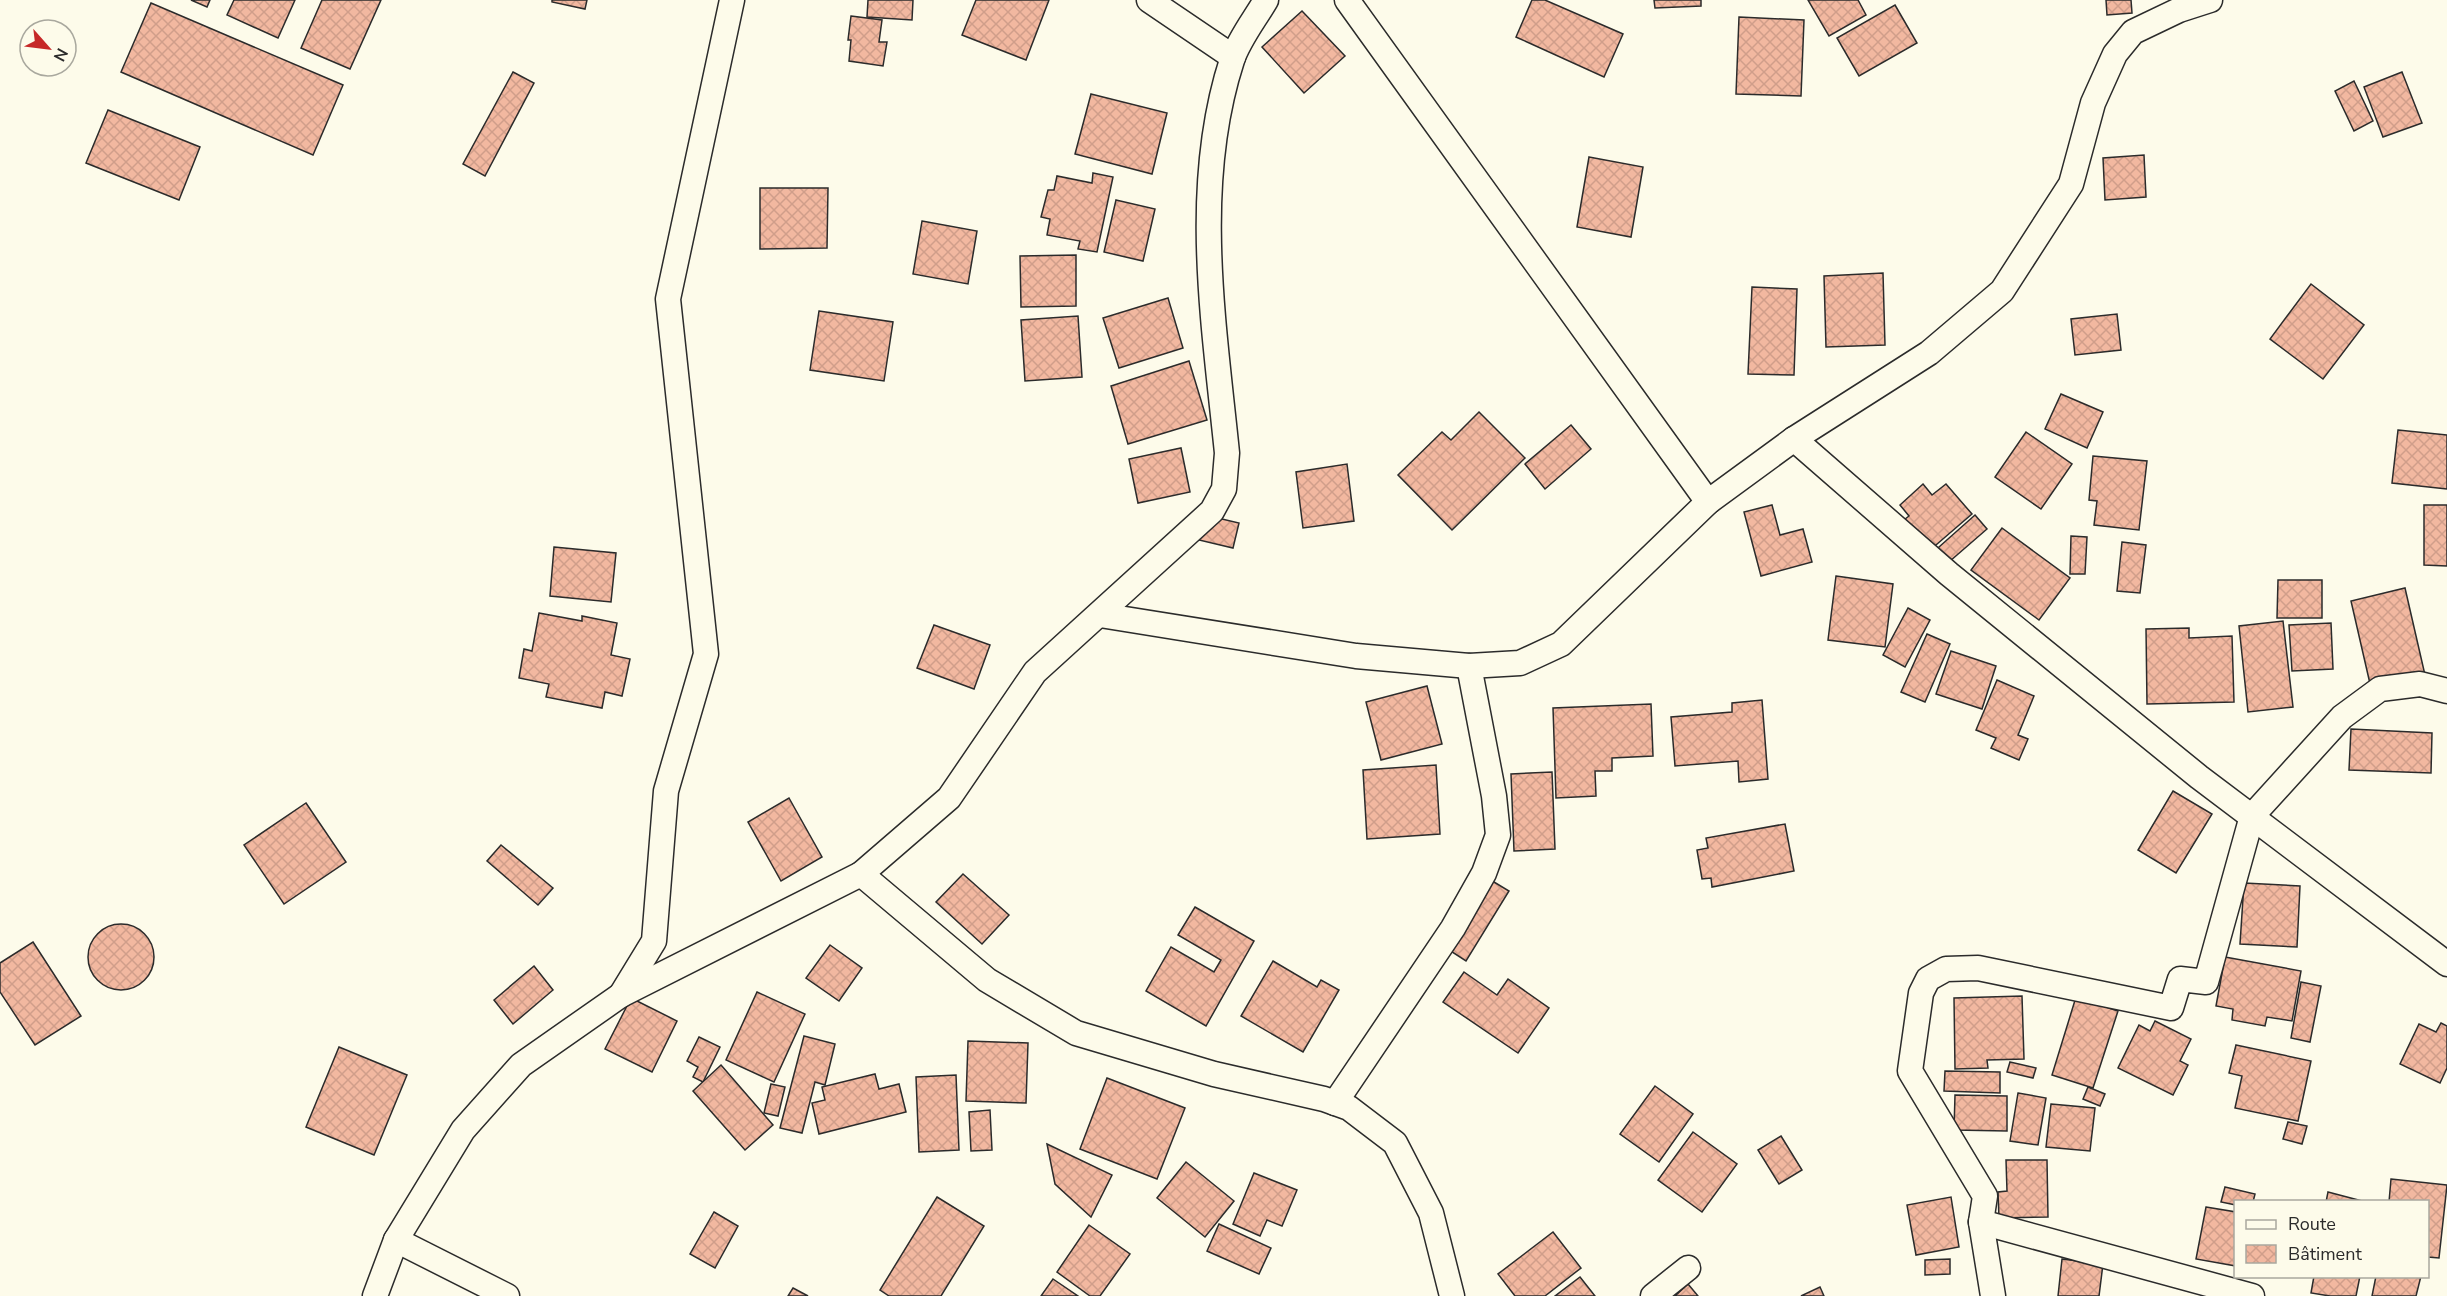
<svg xmlns="http://www.w3.org/2000/svg" width="2447" height="1296" font-family="'Nunito Sans',sans-serif">
<defs>
<pattern id="building-cross-hatch" width="8" height="8" patternUnits="userSpaceOnUse" patternTransform="scale(1.5)"><rect width="8" height="8" fill="#f2b8a0"/><path d="M0 0l8 8M0 8l8-8" fill="none" stroke="#d09e8a"/></pattern>
</defs>
<rect width="100%" height="100%" fill="#fdfbea"/>
<g fill="url(#building-cross-hatch)" stroke="#2b2b2b" stroke-width="1.5">
<path d="M191 0H210L207 7Z"/>
<path d="M234 0H295L278 38 227 15Z"/>
<path d="M322 0H381L350 69 301 48Z"/>
<path d="M552 0H587L585 9 552 2Z"/>
<path d="M868 0H913L912 20 867 17Z"/>
<path d="M976 0H1049L1026 60 962 35Z"/>
<path d="M1532 0H1545L1623 34 1604 77 1516 37Z"/>
<path d="M1654 0H1701V6L1655 8Z"/>
<path d="M1808 0H1858L1866 15 1829 36Z"/>
<path d="M2106 0H2131L2132 13 2107 15Z"/>
<path d="M151 3 343 85 313 155 121 72Z"/>
<path d="M1895 5 1917 43 1859 76 1837 38Z"/>
<path d="M1302 11 1345 56 1304 93 1262 47Z"/>
<path d="M851 16 882 20 879 42H887L883 66 849 61 851 40H848Z"/>
<path d="M1739 17 1804 20 1801 96 1736 94Z"/>
<path d="M513 72 534 83 485 176 463 164Z"/>
<path d="M2402 72 2422 123 2383 137 2364 87Z"/>
<path d="M2354 81 2373 121 2354 131 2335 91Z"/>
<path d="M1091 94 1167 113 1152 174 1075 154Z"/>
<path d="M108 110 200 147 179 200 86 163Z"/>
<path d="M2144 155 2146 197 2105 200 2103 158Z"/>
<path d="M1589 157 1643 167 1631 237 1577 227Z"/>
<path d="M1093 173 1113 177 1097 252 1078 249 1080 241 1047 235 1050 219 1041 217 1048 190H1054L1057 176 1092 183Z"/>
<path d="M760 188H828L827 248 760 249Z"/>
<path d="M1116 200 1155 209 1143 261 1104 252Z"/>
<path d="M922 221 977 231 968 284 913 274Z"/>
<path d="M1076 255V306L1021 307 1020 256Z"/>
<path d="M1883 273 1885 345 1826 347 1824 276Z"/>
<path d="M2311 284 2364 325 2323 379 2270 339Z"/>
<path d="M1752 287 1797 289 1794 375 1748 374Z"/>
<path d="M1168 298 1183 348 1119 368 1103 318Z"/>
<path d="M819 311 893 322 884 381 810 370Z"/>
<path d="M2117 314 2121 350 2075 355 2071 319Z"/>
<path d="M1078 316 1082 377 1025 381 1021 320Z"/>
<path d="M1189 361 1207 420 1128 444 1111 386Z"/>
<path d="M2061 394 2103 412 2087 448 2045 429Z"/>
<path d="M1479 412 1525 458 1452 530 1398 475 1442 432 1451 440Z"/>
<path d="M1571 425 1591 449 1545 489 1525 464Z"/>
<path d="M2398 430 2447 435V489L2392 483Z"/>
<path d="M2026 432 2072 464 2041 509 1995 477Z"/>
<path d="M1181 448 1190 492 1138 503 1129 459Z"/>
<path d="M2093 456 2147 461 2139 530 2094 525 2097 501 2089 500Z"/>
<path d="M1347 464 1354 521 1303 528 1296 472Z"/>
<path d="M1923 484 1932 495 1946 484 1972 514 1922 557 1896 526 1909 516 1900 505Z"/>
<path d="M1772 505 1780 535 1803 529 1812 562 1761 576 1744 512Z"/>
<path d="M2424 505H2447V566L2424 565Z"/>
<path d="M1205 515 1239 523 1233 548 1199 540Z"/>
<path d="M1975 515 1987 529 1942 568 1930 555Z"/>
<path d="M2002 528 2070 578 2039 620 1971 570Z"/>
<path d="M2071 536 2087 537 2085 574H2070Z"/>
<path d="M2122 542 2146 545 2140 593 2117 591Z"/>
<path d="M554 547 616 553 611 602 550 596Z"/>
<path d="M1836 576 1893 584 1885 647 1828 640Z"/>
<path d="M2278 580H2322V618H2277Z"/>
<path d="M2405 588 2425 675 2371 688 2351 601Z"/>
<path d="M1908 608 1930 620 1905 667 1883 655Z"/>
<path d="M539 613 582 621V616L617 623 611 655 630 659 622 696 605 692 602 708 546 697 549 684 519 678 524 649 532 651Z"/>
<path d="M2283 621 2293 707 2248 712 2239 626Z"/>
<path d="M2331 623 2333 669 2292 671 2289 625Z"/>
<path d="M934 625 990 645 974 689 917 668Z"/>
<path d="M2189 628V638L2232 636 2234 702 2147 704 2146 629Z"/>
<path d="M1927 634 1950 644 1925 702 1901 692Z"/>
<path d="M1951 651 1996 666 1982 709 1936 694Z"/>
<path d="M1997 680 2034 696 2018 735 2028 739 2019 760 1991 748 1996 738 1976 730Z"/>
<path d="M1427 686 1442 744 1381 760 1366 702Z"/>
<path d="M1762 700 1768 779 1739 782 1738 761 1675 766 1671 717 1732 712V703Z"/>
<path d="M1651 704 1653 756 1612 758V771H1595L1596 796 1556 798 1553 708Z"/>
<path d="M2351 729 2432 733 2431 773 2349 770Z"/>
<path d="M1436 765 1440 834 1367 839 1363 770Z"/>
<path d="M1552 772 1555 849 1514 851 1511 774Z"/>
<path d="M2173 791 2212 814 2176 873 2138 850Z"/>
<path d="M789 798 822 857 781 881 748 822Z"/>
<path d="M306 803 346 862 284 904 244 845Z"/>
<path d="M1785 824 1794 871 1712 887 1711 878 1702 879 1697 850 1708 848 1706 838Z"/>
<path d="M501 845 553 888 538 905 487 861Z"/>
<path d="M963 874 1009 915 982 944 936 902Z"/>
<path d="M1489 879 1509 891 1466 961 1446 948Z"/>
<path d="M2244 883 2300 886 2297 947 2240 944Z"/>
<path d="M1195 907 1254 941 1206 1026 1146 991 1171 947 1214 972 1221 960 1178 935Z"/>
<circle cx="121" cy="957" r="33"/>
<path d="M33 942 81 1016 35 1045 0 992V963Z"/>
<path d="M830 945 862 968 839 1001 806 978Z"/>
<path d="M2225 957 2301 971 2292 1021 2267 1017 2265 1026 2232 1020 2233 1009 2216 1006Z"/>
<path d="M1273 961 1317 987 1321 980 1339 990 1303 1052 1241 1016Z"/>
<path d="M534 966 553 990 513 1024 494 1000Z"/>
<path d="M1464 972 1497 995 1508 979 1549 1008 1518 1053 1443 1002Z"/>
<path d="M2301 982 2321 986 2310 1042 2291 1038Z"/>
<path d="M757 992 805 1014 774 1082 726 1060Z"/>
<path d="M2022 996 2024 1059 1987 1060 1988 1068 1955 1069 1954 998Z"/>
<path d="M2076 997 2118 1011 2093 1088 2052 1075Z"/>
<path d="M631 998 677 1021 652 1072 605 1049Z"/>
<path d="M2155 1021 2191 1039 2180 1061 2188 1065 2173 1095 2118 1068 2139 1025 2150 1031Z"/>
<path d="M2441 1023 2447 1026V1068L2440 1083 2400 1064 2419 1024 2436 1032Z"/>
<path d="M804 1036 835 1044 825 1085 815 1082 802 1133 780 1128Z"/>
<path d="M699 1037 720 1047 703 1082 693 1077 698 1067 687 1061Z"/>
<path d="M968 1041 1028 1043 1026 1103 966 1101Z"/>
<path d="M2236 1045 2311 1061 2298 1121 2235 1108 2242 1076 2229 1073Z"/>
<path d="M339 1047 407 1075 374 1155 306 1127Z"/>
<path d="M2010 1062 2036 1068 2033 1078 2007 1072Z"/>
<path d="M721 1065 773 1125 745 1150 693 1091Z"/>
<path d="M1945 1071 2000 1072V1093L1944 1091Z"/>
<path d="M875 1074 879 1089 899 1084 906 1112 819 1134 812 1103 825 1100 822 1087Z"/>
<path d="M956 1075 959 1150 919 1152 916 1077Z"/>
<path d="M1107 1078 1185 1108 1157 1179 1080 1149Z"/>
<path d="M771 1084 785 1087 778 1116 764 1113Z"/>
<path d="M1655 1086 1693 1114 1659 1162 1620 1134Z"/>
<path d="M2088 1087 2105 1094 2100 1106 2083 1099Z"/>
<path d="M2018 1093 2046 1098 2038 1145 2010 1141Z"/>
<path d="M1955 1095 2007 1096V1131L1954 1130Z"/>
<path d="M2051 1104 2095 1108 2090 1151 2046 1147Z"/>
<path d="M990 1110 992 1150 971 1151 969 1112Z"/>
<path d="M2288 1122 2307 1126 2302 1144 2283 1139Z"/>
<path d="M1693 1132 1737 1164 1702 1212 1658 1180Z"/>
<path d="M1781 1136 1802 1170 1779 1184 1758 1150Z"/>
<path d="M1047 1144 1112 1175 1091 1217 1055 1184Z"/>
<path d="M2006 1160H2047L2048 1217 1999 1218 1998 1192 2007 1191Z"/>
<path d="M1186 1162 1234 1201 1205 1237 1157 1198Z"/>
<path d="M1254 1173 1297 1190 1282 1226 1267 1220 1260 1236 1233 1224Z"/>
<path d="M2391 1179 2447 1185 2439 1258 2428 1257V1202H2389Z"/>
<path d="M2225 1187 2255 1194 2253 1202H2236V1205L2221 1202Z"/>
<path d="M2328 1192 2366 1202H2326Z"/>
<path d="M937 1197 984 1226 941 1296H889L880 1290Z"/>
<path d="M1951 1197 1959 1247 1916 1255 1907 1205Z"/>
<path d="M2206 1207 2236 1212V1266L2196 1259Z"/>
<path d="M714 1212 738 1226 715 1268 690 1254Z"/>
<path d="M1219 1224 1271 1248 1259 1274 1207 1251Z"/>
<path d="M1089 1225 1130 1254 1100 1296H1090L1057 1272Z"/>
<path d="M1553 1232 1581 1268 1545 1296H1515L1498 1274Z"/>
<path d="M1950 1259V1274L1925 1275V1260Z"/>
<path d="M2062 1259 2103 1264 2099 1296H2058Z"/>
<path d="M2314 1276H2360L2356 1296H2330L2311 1293Z"/>
<path d="M2376 1276H2421L2416 1296H2372Z"/>
<path d="M1580 1277 1595 1296H1555Z"/>
<path d="M1053 1279 1078 1296H1041Z"/>
<path d="M1688 1284 1698 1296H1675Z"/>
<path d="M1820 1287 1824 1296H1801Z"/>
<path d="M793 1288 808 1296H788Z"/>
</g>
<g fill="none" stroke-linecap="round" stroke-linejoin="round">
<defs>
<g id="minor">
<path d="M1149 0 1233 57"/>
<path d="M1347 0 1708 502"/>
<path d="M1794 439 1949 574 2199 777 2447 964"/>
<path d="M1100 615 1356 656 1469 666 1520 663 1561 644 1708 502 1794 439 1929 353 2002 291 2071 184 2093 103 2115 54 2133 32 2179 10 2210 0"/>
<path d="M861 874 987 980 1076 1033 1214 1074 1324 1099 1349 1108 1395 1143 1431 1213 1452 1296"/>
<path d="M621 995 654 941 666 791 706 654 668 299 732 0"/>
<path d="M1335 1103 1453 928 1484 873 1498 835 1494 796 1469 666"/>
<path d="M1981 1222 2252 1296"/>
<path d="M396 1240 507 1296"/>
<path d="M375 1296 396 1240 463 1130 521 1065 621 995 861 874 949 798 1035 672 1212 511 1224 489 1227 453C1214 324 1191 186 1232 60 1239 39 1255 19 1266 0"/>
<path d="M1653 1296 1688 1268"/>
<path d="M1993 1296 1981 1222 1985 1196 1910 1071 1921 993 1928 979 1946 969 1978 968 2171 1008 2180 979 2206 982 2252 816 2342 717 2380 689 2420 684 2447 691"/>
</g>
</defs>
<use href="#minor" stroke="#2b2b2b" stroke-width="27"/>
<use href="#minor" stroke="#fdfbea" stroke-width="24"/>
</g>
<rect x="2234" y="1200" width="195" height="78" fill="#fdfbea" stroke="#a9a89e" stroke-width="1.5"/>
<rect x="2246" y="1220" width="30" height="9" fill="#fdfbea" stroke="#a9a89e" stroke-width="1.5"/>
<text x="2288" y="1230" font-size="18" fill="#2b2b2b">Route</text>
<rect x="2246" y="1245" width="30" height="18" fill="url(#building-cross-hatch)" stroke="#a9a89e" stroke-width="1.5"/>
<text x="2288" y="1260" font-size="18" fill="#2b2b2b">Bâtiment</text>
<g transform="translate(48 48) rotate(118)"><circle r="28" fill="#fdfbea" stroke="#a9a89e" stroke-width="1.5"/>
<path d="M0-4.5L10 22L0 15L-10 22Z" fill="#c62828"/>
<text y="-9" font-size="16" font-weight="bold" text-anchor="middle" fill="#2b2b2b">N</text>
</g>
</svg>
